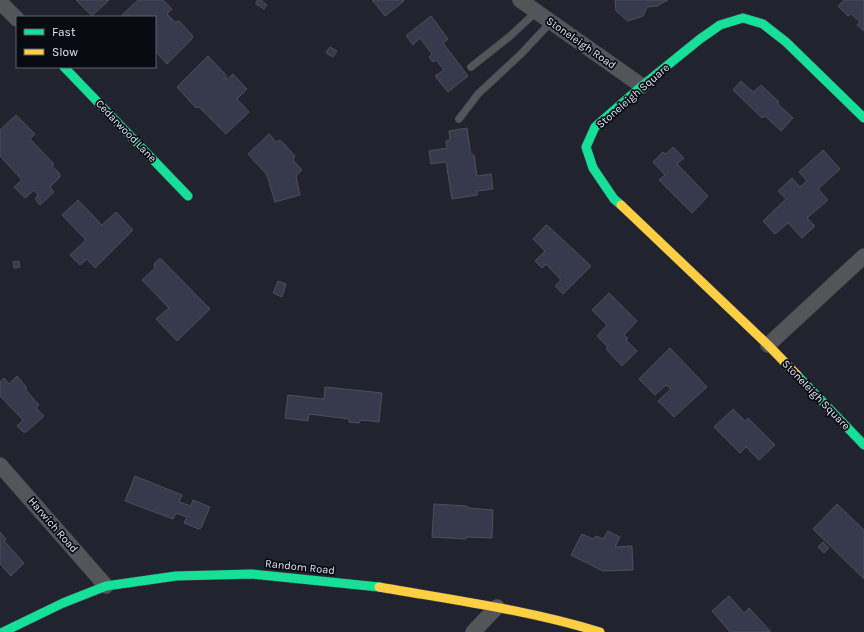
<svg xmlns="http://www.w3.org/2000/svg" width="864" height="632" font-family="Karla,sans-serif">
<rect width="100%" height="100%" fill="#21242e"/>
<g fill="#373a4c" stroke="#4d4f58">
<path d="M76 0H109L92 16Z"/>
<path d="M138 0H163L172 9 167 14 175 22 179 21 193 36 191 40 167 64 155 51V17H120Z"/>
<path d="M258 0H261L267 5 264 9 256 4V2Z"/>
<path d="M372 0H403L404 1 385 16Z"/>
<path d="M615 0H668L657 6 647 7 643 16 628 21 616 11Z"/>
<path d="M844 0H864V31L857 25 860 22 851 14 848 16 838 6Z"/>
<path d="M431 16 448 39 443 43 468 76 448 92 435 76 444 70 436 60 433 62 429 57 432 54 420 38 413 45 407 37V35Z"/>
<path d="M330 47 337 51 333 57 326 53 327 51Z"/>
<path d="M208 56 226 75V80L233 74 247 89 237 99 249 112 226 134 199 107 196 108 177 87Z"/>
<path d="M741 81 753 92 761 85 779 102 777 103 793 118 781 131 765 116 762 118 733 90Z"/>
<path d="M16 115 35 134 30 139 54 164 52 166 60 174V177L50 187 54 192 40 205 35 199 38 195 34 190 25 198 14 187 22 180 0 156V130Z"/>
<path d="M467 128 471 155H474L477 176 491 174 493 189 477 191V195L452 199 446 162 431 164 429 151 447 148 446 141 450 140 449 131Z"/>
<path d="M269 134 276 142 280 140 284 144 295 156 293 160 302 170 296 176 300 195 275 202 267 175 248 154Z"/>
<path d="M673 147 684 158 677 164 708 196 692 213 659 180 665 175 653 162 663 152 666 154Z"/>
<path d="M823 150 840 169 818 189 828 200 807 218 815 226 802 238 788 223 775 234 763 221 786 199 778 191 792 178 800 187 807 181 799 172Z"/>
<path d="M78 200 102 225 116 212 133 230 95 268 87 259 80 265 70 255 86 240 62 215Z"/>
<path d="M546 225 548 226 591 266 563 294 555 286 561 280 546 264 542 268 535 261 545 251 533 239Z"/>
<path d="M159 259H161L210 309 177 341 156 319 169 308 142 280 155 268 154 264Z"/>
<path d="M19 261 20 267 14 268 13 262Z"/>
<path d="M278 281 286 284 282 297 273 293Z"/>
<path d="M609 293 637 321 624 335 628 338 626 340 637 351 622 366 606 349 608 347 597 336 607 325 592 310Z"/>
<path d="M670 348 707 387 674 417 658 401 671 389 666 385 655 395 639 379Z"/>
<path d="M17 376 27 388 25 389 39 405 36 408 44 416 26 432H23L17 426 23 420 0 396V382L4 378 9 384Z"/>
<path d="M325 387 382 393 379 422 361 420 359 423 349 422V419L309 414 308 421 285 418 288 395 324 399Z"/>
<path d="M733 409 745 421 748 418 775 445 759 460 746 447 740 453 714 427Z"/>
<path d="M135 476 182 495 179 502 191 506 193 500 210 507 201 528 199 529 184 523 187 517 176 513 173 519 125 501Z"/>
<path d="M434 504 466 506 469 508 493 510 492 538 466 537V539L432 537Z"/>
<path d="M837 504 864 530V579L813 529Z"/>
<path d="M608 531 620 537 615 547 632 546 633 570 603 571 571 555 582 534 593 539 596 536 603 539Z"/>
<path d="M0 532 6 539 4 541 24 563 11 576 0 564Z"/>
<path d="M823 542 829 548 824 553 818 547Z"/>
<path d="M729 596 744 613 749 608 771 632H730L712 611Z"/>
</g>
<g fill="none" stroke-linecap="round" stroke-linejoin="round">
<defs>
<g id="lane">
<path d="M471 67 509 37 536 12"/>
<path d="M459 119 478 94 521 54 551 22"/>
</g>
<g id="street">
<path d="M520 0 642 86"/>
<path d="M0 2 17 19"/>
<path d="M768 345 864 256"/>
<path d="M0 465 106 586"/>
<path d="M473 632 497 607"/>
</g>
<g id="fast">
<path d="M64 67 188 196"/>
<path d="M621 205 614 199 593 168 586 147 595 127 642 86 700 39 720 25 743 18 763 24 786 42 864 118"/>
<path d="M797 375 864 445"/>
<path d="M3 632 63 603 106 586 176 576 252 574 379 587"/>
</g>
<g id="slow">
<path d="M621 205 768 345 797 375"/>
<path d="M379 587C453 600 528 610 600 632"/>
</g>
</defs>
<use href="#lane" stroke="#3d4049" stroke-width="8"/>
<use href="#street" stroke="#3d4049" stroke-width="16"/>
<use href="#fast" stroke="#3d4049" stroke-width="10"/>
<use href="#slow" stroke="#3d4049" stroke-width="10"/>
<use href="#lane" stroke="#545559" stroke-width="7"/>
<use href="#street" stroke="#545559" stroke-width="15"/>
<use href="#fast" stroke="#16e098" stroke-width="9"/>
<use href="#slow" stroke="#ffcf43" stroke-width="9"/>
</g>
<g text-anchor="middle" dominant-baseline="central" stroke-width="3.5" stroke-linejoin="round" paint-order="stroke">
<g font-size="11" fill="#e3e7f4" stroke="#090b13">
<text transform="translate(581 43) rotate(35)">Stoneleigh Road</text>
<text transform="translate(633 96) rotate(-41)">Stoneleigh Square</text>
<text transform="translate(126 131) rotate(46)">Cedarwood Lane</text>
<text transform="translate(816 395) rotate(46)">Stoneleigh Square</text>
<text transform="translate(53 525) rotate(49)">Harwich Road</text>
<text transform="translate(300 567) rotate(6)">Random Road</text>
</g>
</g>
<rect x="16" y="16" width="140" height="52" fill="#090b13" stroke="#60636d"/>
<rect x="24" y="29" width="20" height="6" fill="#16e098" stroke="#60636d"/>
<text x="52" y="36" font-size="12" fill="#e3e7f4">Fast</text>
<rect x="24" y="49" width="20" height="6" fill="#ffcf43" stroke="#60636d"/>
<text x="52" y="56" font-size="12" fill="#e3e7f4">Slow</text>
</svg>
